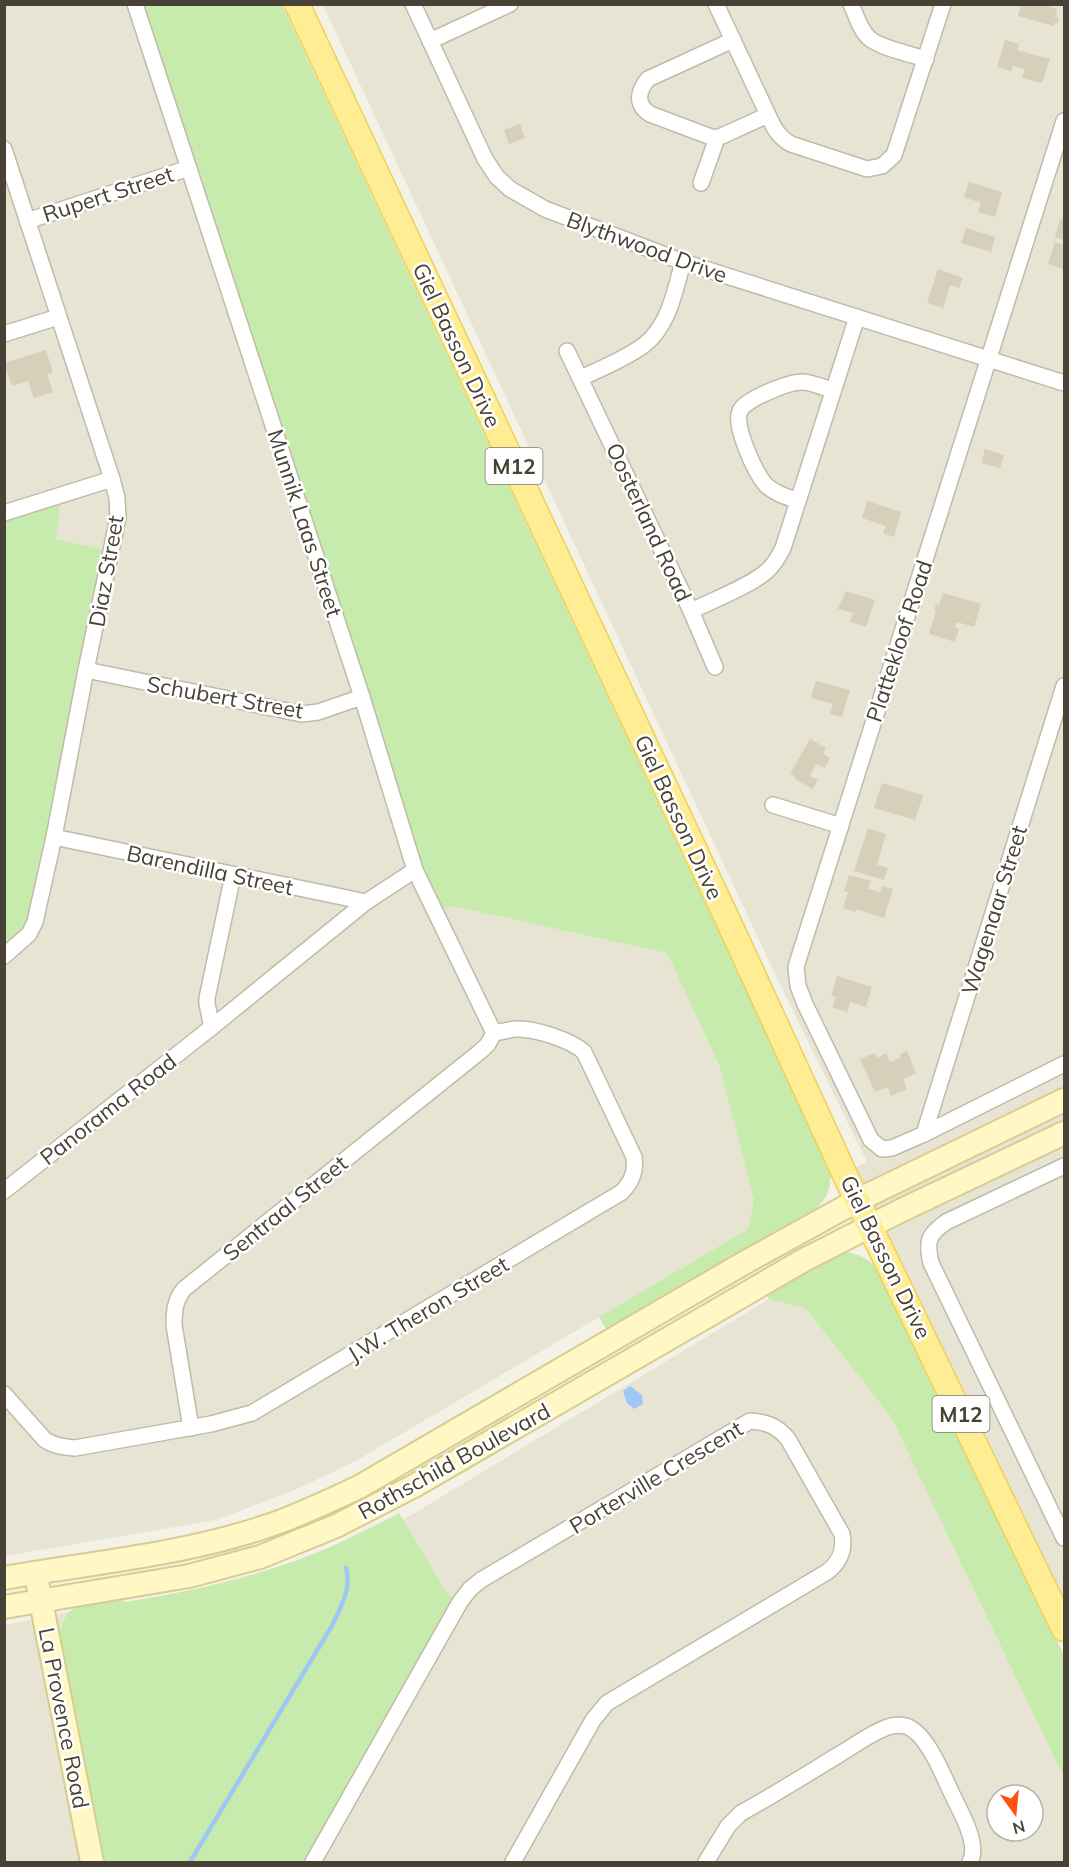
<svg xmlns="http://www.w3.org/2000/svg" width="1069" height="1867" font-family="Mulish,sans-serif">
<rect width="100%" height="100%" fill="#f4f1e6"/>
<g fill="#e8e4d3" fill-rule="evenodd">
<path d="M5 5H144L420 860 444 910 450 906 667 953 719 1065 754 1200 748 1229 356 1461 297 1489 216 1520 5 1556V946L105 550 55 539 60 504 5 520Z"/>
<path d="M323 5H1064V1626L846 1173 867 1162 774 972Z"/>
<path d="M769 1299 806 1309 891 1417 1064 1778V1862H5V1625L69 1612 83 1605 119 1598 126 1602 185 1592 234 1581 286 1565 330 1547 399 1513 403 1520ZM997 1795H1033V1831H997Z"/>
</g>
<g fill="#c7ebac">
<path d="M144 5H282L832 1173 833 1177 830 1178C830 1191 827 1197 818 1206L820 1209 608 1332 599 1317 748 1229 754 1200 719 1065 667 953 451 906 444 910 420 860Z"/>
<path d="M60 504 56 539 105 550 27 924 24 930 5 946V520Z"/>
<path d="M843 1252C859 1253 869 1259 879 1271L1064 1655V1778L891 1417 806 1309 769 1299 764 1290Z"/>
<path d="M399 1513 448 1595 454 1599 304 1862H105L60 1638C61 1629 63 1618 70 1611 80 1603 114 1596 126 1602 224 1586 312 1563 399 1513Z"/>
</g>
<path fill="#9ec7f5" d="M630 1386 642 1395 643 1404 634 1409 627 1403 623 1391Z"/>
<g fill="none" stroke-linecap="round" stroke-linejoin="round">
<path stroke="#9ec7f5" stroke-width="4.5" d="M190 1862 333 1624C341 1606 352 1588 346 1568"/>
</g>
<g fill="#d6cfba">
<path d="M1026 4H1042L1057 9 1055 17 1059 18 1057 24 1054 23V26L1018 16 1021 5 1026 7Z"/>
<path d="M1005 40 1019 44 1017 50 1050 59 1042 83 1022 78 1025 69 1013 66 1011 71 997 67Z"/>
<path d="M520 124 525 138 509 144 504 130Z"/>
<path d="M969 182 1002 192 995 217 978 212 981 203 964 197Z"/>
<path d="M1060 219 1064 220V240L1055 237Z"/>
<path d="M966 228 995 237 991 252 961 243Z"/>
<path d="M1055 242 1064 245V269L1048 264Z"/>
<path d="M938 269 963 278 959 288 950 285 943 308 927 303Z"/>
<path d="M46 350 53 373 47 374 53 392 34 398 28 381 12 386 4 363Z"/>
<path d="M985 449 1004 455 1000 468 981 463Z"/>
<path d="M867 501 901 512 894 537 883 533 886 526 862 518Z"/>
<path d="M846 591 875 600 866 627 850 622 853 613 838 609Z"/>
<path d="M943 593 981 604 974 627 957 622 955 628 959 629 955 642 929 634 936 611H934L936 604 939 605Z"/>
<path d="M816 681 850 690 842 717 830 714 833 704 811 698Z"/>
<path d="M810 739 826 748 823 754 830 758 825 768 816 764 810 776 818 780 813 789 795 779 796 777 790 774Z"/>
<path d="M882 783 923 795 915 820 874 808Z"/>
<path d="M868 828 886 834 877 865 888 868 884 880 854 871Z"/>
<path d="M849 875 871 881 868 889 880 892 882 886 893 889 884 918 856 909 855 912 843 908 848 892 844 891Z"/>
<path d="M837 976 872 987 866 1007 850 1002 847 1012 832 1007 836 997 831 996Z"/>
<path d="M907 1051 916 1073 903 1079 907 1089 891 1096 888 1087 875 1092 860 1059 875 1053 877 1058 886 1053 890 1062 901 1057 900 1054Z"/>
</g>
<g fill="none" stroke-linecap="round" stroke-linejoin="round">
<defs>
<g id="street">
<path d="M135 4 362 697 415 870 494 1033"/>
<path d="M413 4 485 159 497 177 510 189 545 209 683 262 1064 383"/>
<path d="M716 4 768 115C774 128 778 137 791 144L867 169 882 166 894 155 943 4"/>
<path d="M851 4C856 15 860 30 869 38 878 47 913 55 926 59"/>
<path d="M733 40 648 79C638 91 635 104 650 114L711 137 717 138 724 135 768 115"/>
<path d="M430 41 510 4"/>
<path d="M1064 121 800 954 796 967 798 986 805 1004 871 1140 882 1149 892 1148 924 1134 1064 1064"/>
<path d="M4 149 112 479 117 498 118 518 86 670 54 837 35 922 29 934 4 956"/>
<path d="M701 183 717 138"/>
<path d="M27 221 189 168"/>
<path d="M4 334 58 317"/>
<path d="M567 351 691 611 715 667"/>
<path d="M581 378C602 368 625 359 644 345 669 326 675 290 683 262"/>
<path d="M798 501C787 497 773 493 765 484 755 472 733 425 740 411 745 399 789 382 802 382 812 382 823 388 833 390"/>
<path d="M4 513 112 479"/>
<path d="M691 611C713 600 750 586 767 571 774 565 779 556 783 548L857 317"/>
<path d="M86 670 302 714 318 712 362 697"/>
<path d="M773 805 841 826"/>
<path d="M54 837 366 902"/>
<path d="M212 1027 207 1004V998L233 875"/>
<path d="M924 1134 1064 686"/>
<path d="M1064 1166 946 1222C928 1235 926 1241 931 1263L1064 1538"/>
<path d="M4 1191 212 1027 366 902 415 870"/>
<path d="M4 1394 45 1440C55 1446 63 1447 75 1448L211 1424 252 1413 622 1192C632 1181 636 1172 634 1157L584 1052C571 1040 536 1029 518 1029 510 1029 502 1032 494 1033"/>
<path d="M191 1428 174 1325C174 1311 175 1300 184 1289L482 1050 488 1044 494 1033"/>
<path d="M313 1862 460 1602 470 1589 481 1580 750 1421C767 1422 777 1426 788 1439L842 1534C845 1550 840 1562 827 1572L607 1703 593 1720 513 1862"/>
<path d="M706 1862 728 1826 741 1813C774 1795 807 1774 840 1754 855 1745 871 1733 888 1727 893 1725 901 1725 906 1726 927 1733 943 1775 952 1794 960 1811 980 1844 970 1862"/>
</g>
<g id="secondary">
<path d="M4 1578C96 1562 191 1554 279 1522 306 1512 333 1499 359 1487L744 1263 858 1200 1064 1100"/>
<path d="M38 1586 92 1862"/>
<path d="M4 1607 189 1576 260 1557 336 1526 414 1486 804 1260 898 1212 1064 1133"/>
</g>
<path id="primary" d="M297 4 731 927 845 1175 1064 1629"/>
</defs>
<use href="#street" stroke="#c0bba8" stroke-width="18"/>
<use href="#secondary" stroke="#d7cd92" stroke-width="26"/>
<use href="#primary" stroke="#ebd25c" stroke-width="27"/>
<use href="#street" stroke="#fff" stroke-width="15"/>
<use href="#secondary" stroke="#fff8c5" stroke-width="22"/>
<use href="#primary" stroke="#ffed94" stroke-width="24"/>
</g>
<g text-anchor="middle" dominant-baseline="central" stroke-width="5" stroke-linejoin="round" paint-order="stroke">
<g fill="#fff" stroke="#7e7b72" stroke-width="1.5">
<rect x="485.5" y="448" width="57" height="36" rx="4.5"/>
<rect x="932.5" y="1396" width="57" height="36" rx="4.5"/>
</g>
<g font-size="21" font-weight="bold" fill="#474235">
<text x="514" y="466">M12</text>
<text x="961" y="1414">M12</text>
</g>
<g font-size="22" fill="#474235" stroke="#fff">
<text transform="translate(108 194) rotate(-18)">Rupert Street</text>
<text transform="translate(647 247) rotate(20)">Blythwood Drive</text>
<text transform="translate(457 345) rotate(65)">Giel Basson Drive</text>
<text transform="translate(649 522) rotate(65)">Oosterland Road</text>
<text transform="translate(305 523) rotate(72)">Munnik Laas Street</text>
<text transform="translate(106 571) rotate(-80)">Diaz Street</text>
<text transform="translate(899 641) rotate(-72)">Plattekloof Road</text>
<text transform="translate(225 697) rotate(10)">Schubert Street</text>
<text transform="translate(679 817) rotate(65)">Giel Basson Drive</text>
<text transform="translate(210 870) rotate(12)">Barendilla Street</text>
<text transform="translate(994 910) rotate(-73)">Wagenaar Street</text>
<text transform="translate(108 1109) rotate(-38)">Panorama Road</text>
<text transform="translate(285 1208) rotate(-39)">Sentraal Street</text>
<text transform="translate(886 1257) rotate(64)">Giel Basson Drive</text>
<text transform="translate(428 1309) rotate(-31)">J.W. Theron Street</text>
<text transform="translate(454 1461) rotate(-29)">Rothschild Boulevard</text>
<text transform="translate(656 1477) rotate(-31)">Porterville Crescent</text>
<text transform="translate(64 1718) rotate(79)">La Provence Road</text>
</g>
</g>
<rect width="1069" height="1867" fill="none" stroke="#474235" stroke-width="12"/>
<g transform="translate(1015 1813) rotate(165)"><circle r="28" fill="#ffffff" stroke="#b5b3ae" stroke-width="1.5"/>
<path d="M0-4.5L10 22L0 15L-10 22Z" fill="#ff5212"/>
<text y="-9" font-size="16" font-weight="bold" text-anchor="middle" fill="#474235">N</text>
</g>
</svg>
